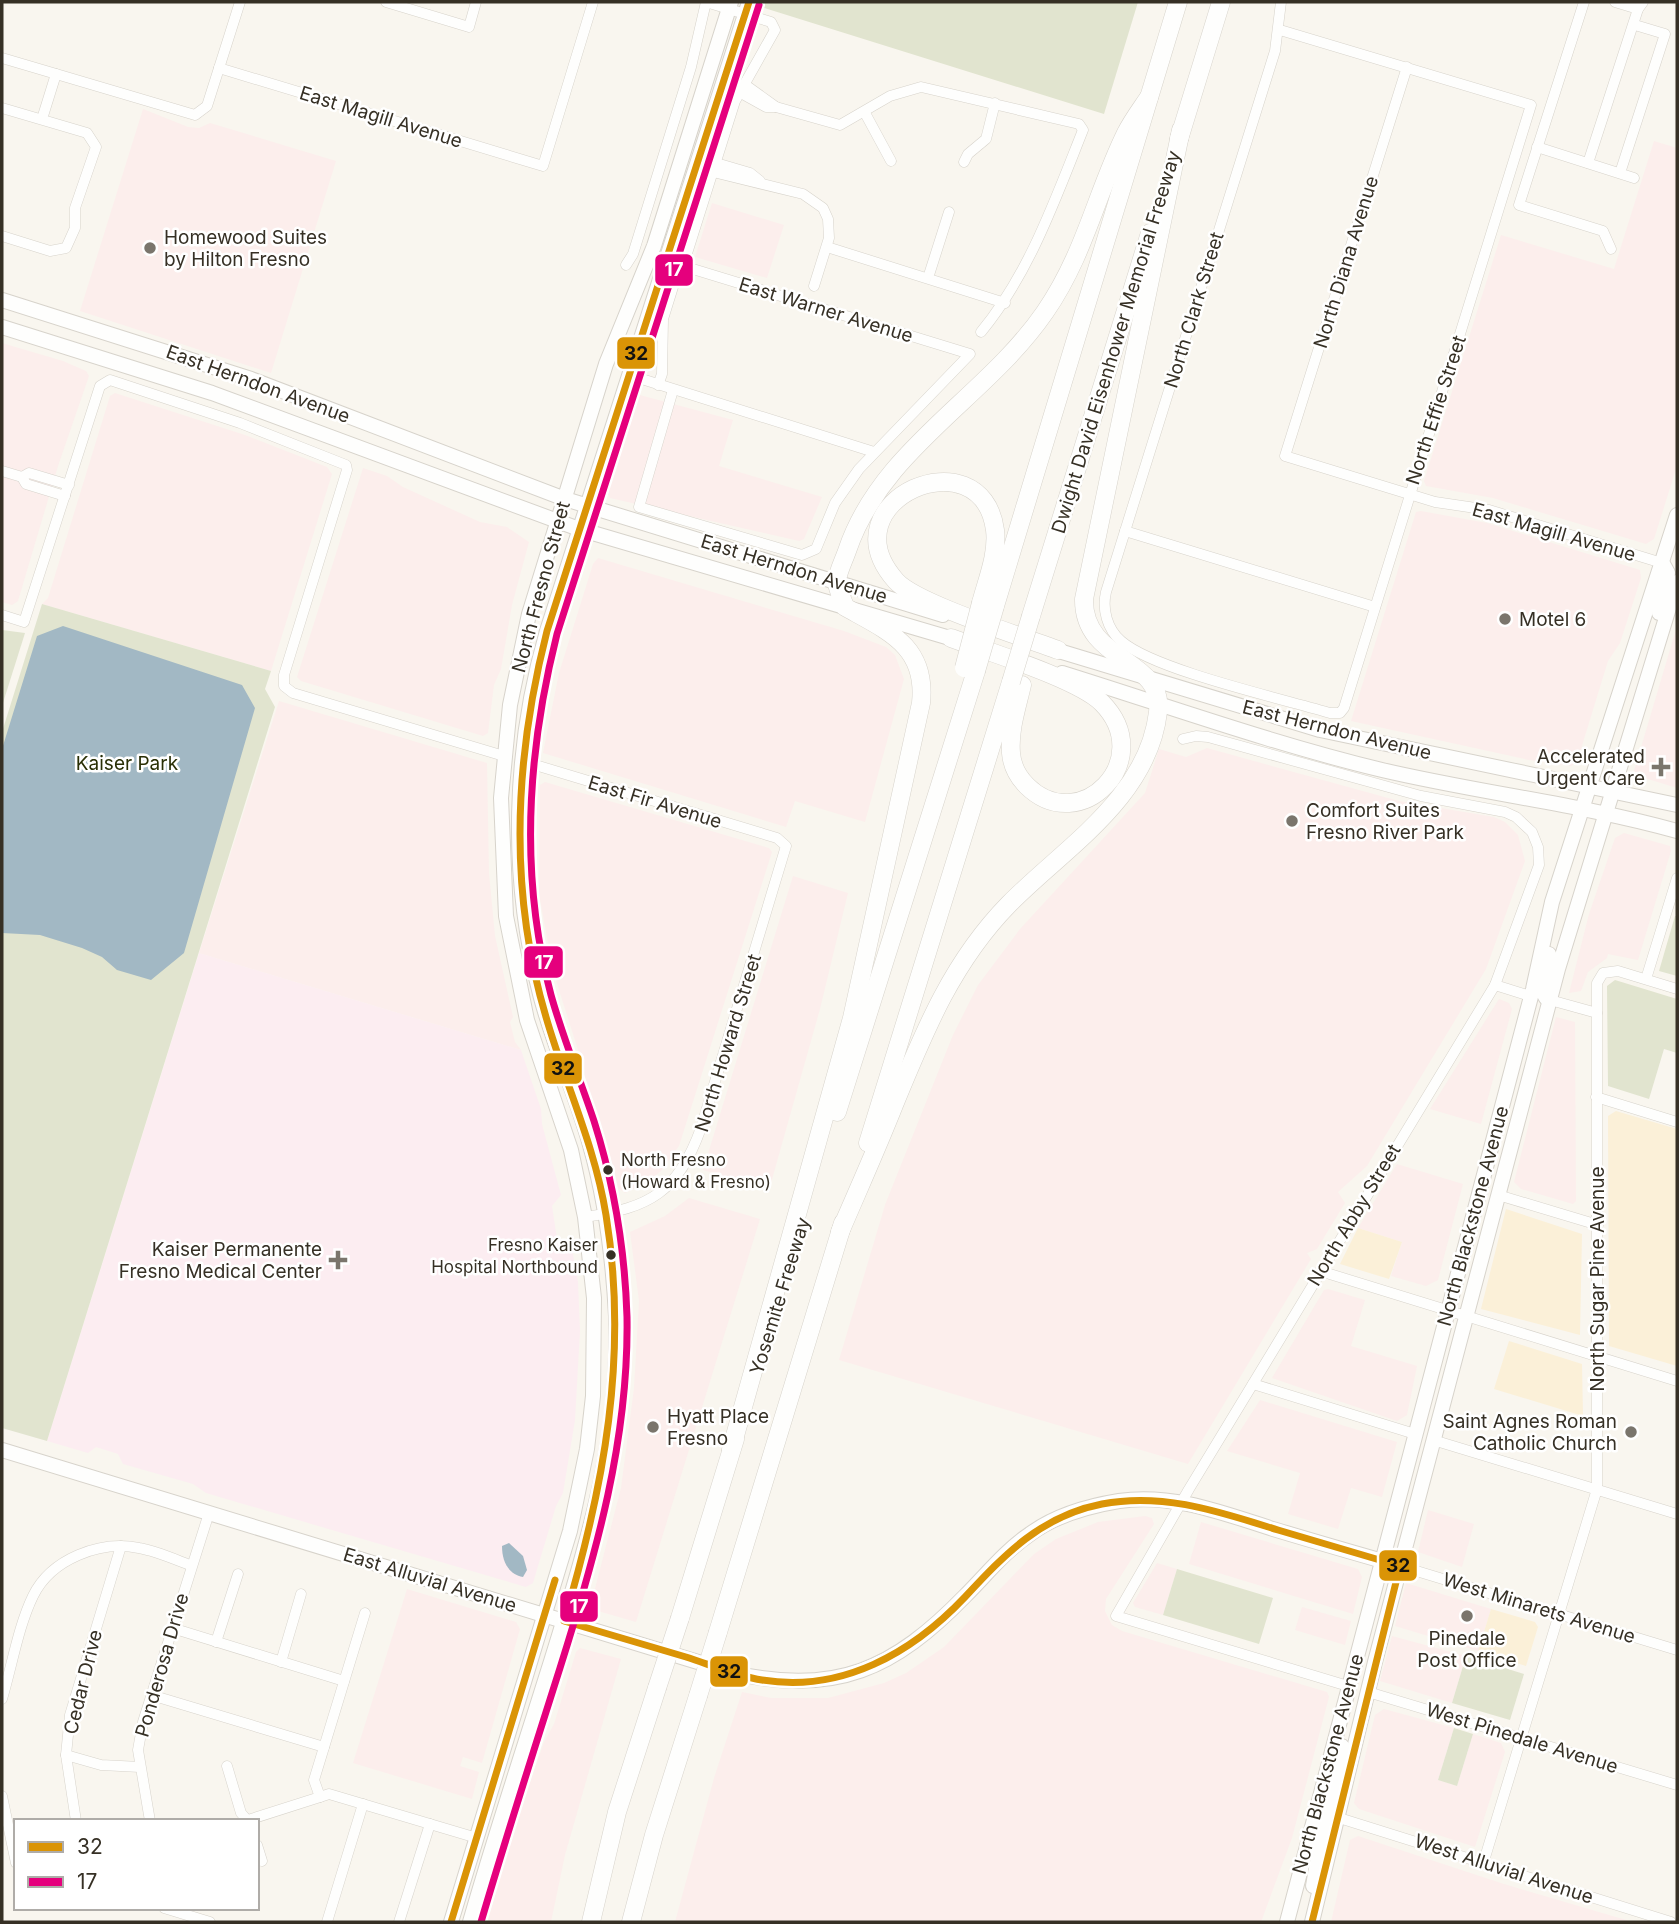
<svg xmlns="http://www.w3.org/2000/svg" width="1679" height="1924" font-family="Inter,sans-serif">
<rect width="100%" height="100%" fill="#f9f6ef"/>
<g fill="#fceeec">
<path d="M143 109 188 127 199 128 210 123 336 161 271 373 80 311Z"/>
<path d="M1654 141 1677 148V466L1654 539 1646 544 1493 498 1426 486 1424 481 1501 235 1614 269Z"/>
<path d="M712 203 784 225 767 278 695 257Z"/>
<path d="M2 343 63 361 86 371 89 376 58 466 18 601 12 605 2 602Z"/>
<path d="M115 393 245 435 327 467 332 474 271 671 42 604 48 598 110 396Z"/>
<path d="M636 394 733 420 719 466 822 497 804 539 799 541 610 498 606 488Z"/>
<path d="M363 468 387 476 403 487 480 522 507 527 529 542 512 605 501 669 494 685 488 733 483 736 301 681 297 677Z"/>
<path d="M1421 511 1487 523 1640 570 1641 578 1620 643 1608 661 1577 762 1571 766 1529 760 1351 721 1416 512Z"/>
<path d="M598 558 844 631 886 647 895 655 904 679 865 822 795 801 786 827 543 753 559 673 593 564Z"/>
<path d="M1677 626V788L1638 776 1634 771Z"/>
<path d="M279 701 487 763 489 873 495 936 513 1017 510 1022 515 1042 521 1050 199 953Z"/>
<path d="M1207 748 1399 801 1494 817 1505 822 1518 835 1525 861 1486 969 1367 1166 1338 1192 1345 1203 1317 1249 1307 1253 1311 1259 1188 1464 839 1360 885 1205 953 1035 978 985 1020 929 1145 793 1159 749 1186 757Z"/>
<path d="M545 782 769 848 772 852 679 1146 661 1171 646 1183 625 1193 618 1188 614 1168 588 1100 584 1069 553 971 539 894 540 785Z"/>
<path d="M1624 833 1670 846 1671 851 1638 960 1608 954 1607 958 1588 972 1581 991 1569 993 1589 914 1615 838Z"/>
<path d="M793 876 848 893 820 1009 769 1190 703 1170Z"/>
<path d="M1499 999 1509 1003 1512 1009 1481 1124 1430 1109Z"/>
<path d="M1556 1017 1575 1022 1576 1201 1573 1204 1521 1189 1514 1182Z"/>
<path d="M1397 1164 1463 1184 1438 1280 1426 1286 1391 1276 1402 1242 1358 1228Z"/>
<path d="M689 1198 760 1219 636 1622 591 1609V1604L621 1488 634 1388 639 1301 630 1232 665 1216Z"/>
<path d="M1328 1289 1365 1300 1351 1346 1417 1366 1407 1415 1397 1421 1272 1378 1324 1290Z"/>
<path d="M1260 1400 1397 1442 1382 1497 1351 1488 1338 1529 1288 1514 1300 1473 1227 1451Z"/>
<path d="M1428 1510 1474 1524 1462 1567 1418 1552Z"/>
<path d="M1145 1516 1152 1518 1154 1524 1106 1599 1105 1611 1112 1625 1122 1631 1327 1692 1329 1697 1292 1838 1261 1922H675L714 1778 742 1692 771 1698H828L884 1683 906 1673 944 1647 1034 1554 1056 1539 1098 1522Z"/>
<path d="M1201 1522 1358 1569 1362 1577 1353 1614 1189 1564Z"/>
<path d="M1157 1563 1177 1569 1163 1615 1135 1607 1133 1603Z"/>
<path d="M1406 1583 1491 1609 1478 1651 1395 1626Z"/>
<path d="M407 1589 516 1622 520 1629 482 1763 463 1757 460 1766 479 1772 472 1799 353 1763Z"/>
<path d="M1302 1607 1351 1621 1345 1645 1295 1630Z"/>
<path d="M1392 1636 1466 1656 1452 1703 1380 1681Z"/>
<path d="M580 1648 621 1659 565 1855 551 1922H487L521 1808 544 1742 554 1724 576 1652Z"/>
<path d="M1384 1709 1454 1728 1438 1780 1457 1786 1473 1734 1501 1743 1505 1752 1475 1847 1359 1809 1354 1803 1375 1715Z"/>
<path d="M1358 1836 1504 1884 1633 1922H1331L1350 1840Z"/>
</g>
<g fill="#fbf0d8">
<path d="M1616 1111 1677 1129V1366L1609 1346 1608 1116Z"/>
<path d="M1506 1209 1582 1234 1580 1335 1481 1309Z"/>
<path d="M1358 1228 1402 1242 1389 1279 1340 1264Z"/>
<path d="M1509 1341 1582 1364 1583 1416 1494 1389Z"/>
<path d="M1491 1609 1535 1622 1538 1627 1526 1666 1478 1651Z"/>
</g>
<path fill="#fcedf1" d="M199 953 521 1050 541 1109 542 1124 561 1195 552 1206 557 1239 571 1244 578 1282 580 1331 575 1420 563 1493 556 1506 533 1583 526 1587 206 1493 193 1484 123 1464 118 1454 96 1447 88 1453 47 1441Z"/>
<g fill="#e1e4cf">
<path d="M762 2H1138L1104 114 761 7Z"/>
<path d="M42 604 271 671 265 689 275 707 47 1441 2 1428V732Z"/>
<path d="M2 630 25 633 2 706Z"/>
<path d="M1675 916H1677V976L1659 971Z"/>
<path d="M1615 980 1677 999V1053L1664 1049 1649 1099 1608 1086 1607 986Z"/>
<path d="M1177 1569 1273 1598 1259 1644 1163 1615Z"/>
<path d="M1466 1656 1524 1674 1510 1720 1452 1703Z"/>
<path d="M1454 1728 1473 1734 1457 1786 1438 1780Z"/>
</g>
<g fill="#a2b8c4">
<path d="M63 626 242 685 255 708 184 953 151 980 117 970 102 957 82 948 40 935 2 933V749L37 636Z"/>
<path d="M509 1543 523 1556 527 1570 523 1577C508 1574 502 1561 502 1546Z"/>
</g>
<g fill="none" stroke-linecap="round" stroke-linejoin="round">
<defs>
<g id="street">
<path d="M386 2 469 27 476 2"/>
<path d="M1584 2 1519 205 1603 231 1611 249"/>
<path d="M1615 2 1638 9"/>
<path d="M1280 30 1531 105 1344 708 1340 713H1330C1283 699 1154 670 1121 641 1107 629 1102 609 1106 592L1275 51 1281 2"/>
<path d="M2 58 195 115 207 106 240 2"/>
<path d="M1407 67 1285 456 1435 502 1489 510 1662 563"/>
<path d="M219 68 543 166 593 2"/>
<path d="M744 84 776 107"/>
<path d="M739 92 766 107H776L840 125 890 96 921 87 1079 124 1083 130C1055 200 1029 274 981 332"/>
<path d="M2 108 87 133 96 147 75 208V228L66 248 50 251 2 236"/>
<path d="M865 113 891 161"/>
<path d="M42 119 56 74"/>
<path d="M1537 147 1634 178"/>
<path d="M964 162 968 154 986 139 995 103"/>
<path d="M716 163 750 173 760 181"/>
<path d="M1588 163 1638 9 1643 2"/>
<path d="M713 172 803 194 823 208 828 219 829 238 814 286"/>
<path d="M1620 173 1665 34 1635 25"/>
<path d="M827 247 1005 303"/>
<path d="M626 265 633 254 691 67 706 2 771 22 775 30 735 101 683 266 677 274 663 319 662 374 658 385"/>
<path d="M928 278 949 212"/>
<path d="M629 375 874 452"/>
<path d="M673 390 639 507 802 555 816 549 835 503 859 469 970 354 683 266"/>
<path d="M2 471 22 477"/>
<path d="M65 496 26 484 22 477 29 473 69 485"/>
<path d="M1125 531 1375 607"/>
<path d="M2 615 24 622 100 386 110 380 240 423 346 465 347 470 284 675V686L293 693 504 756"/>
<path d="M1183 739 1196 736 1208 737 1421 796 1505 812 1516 817 1532 832 1538 847 1539 865 1495 985 1189 1489 1116 1616 1348 1686"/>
<path d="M522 761 777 838 786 846 701 1128C678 1192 650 1208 585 1217"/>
<path d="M1646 979 1677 878"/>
<path d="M1495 985 1530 996"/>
<path d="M1550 1000 1597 1013"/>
<path d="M1596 1097 1677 1122"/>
<path d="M1498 1195 1598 1225"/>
<path d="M1320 1271 1677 1381"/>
<path d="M1253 1384 1415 1434"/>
<path d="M1433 1440 1677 1514"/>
<path d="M1400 1566 1677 1650"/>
<path d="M365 1613 314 1780 320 1797 329 1794 477 1838"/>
<path d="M172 1628 344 1681"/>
<path d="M216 1642 238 1574"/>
<path d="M281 1662 301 1594"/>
<path d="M1368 1692 1677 1785"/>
<path d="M151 1695 324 1747"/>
<path d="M2 1699C12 1666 18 1627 33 1596 51 1559 100 1540 139 1548 156 1551 174 1559 190 1565"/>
<path d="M66 1755 101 1765 140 1767"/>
<path d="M227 1766 241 1813 248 1821"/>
<path d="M2 1796 16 1863"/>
<path d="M1336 1817 1671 1922"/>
<path d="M76 1821 66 1755 70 1715 121 1546"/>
<path d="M150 1821 138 1750 143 1722 209 1513"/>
<path d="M245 1821 320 1797"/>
<path d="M257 1845 262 1861"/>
<path d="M1483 1864 1597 1489V983L1603 973 1618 971 1677 989"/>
<path d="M164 1908 210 1922"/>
<path d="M327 1922 363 1804"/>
<path d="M399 1922 430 1824"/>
</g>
<g id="secondary">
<path d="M2 1450 734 1673C836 1696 894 1669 965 1596 986 1575 1006 1550 1030 1534 1056 1515 1088 1506 1119 1501 1172 1493 1223 1513 1273 1529 1316 1542 1358 1554 1400 1566"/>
<path d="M451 1922 570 1531 587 1449 593 1396 594 1298 585 1217 571 1150 527 1020 506 916 501 798 510 705 529 614 606 364 654 246 731 2"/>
<path d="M470 1922C497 1828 528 1736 557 1642 591 1532 620 1433 616 1316 613 1259 606 1201 590 1145 576 1094 553 1045 540 994 509 875 513 749 547 631L749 2"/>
</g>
<g id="primary">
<path d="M2 300 251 379 565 499 943 615"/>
<path d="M2 327 212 393 579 529 960 641"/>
<path d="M1659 613 1668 573 1663 564"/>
<path d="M1049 648 1320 730 1677 805"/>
<path d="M1062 673C1168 706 1274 744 1382 770 1480 793 1580 804 1677 831"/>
<path d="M1546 998 1542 991 1549 954"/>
<path d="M1336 1817 1329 1805 1342 1746"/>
<path d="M1313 1886 1325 1817 1316 1808"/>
<path d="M1287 1922 1533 989 1552 902 1677 515"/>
<path d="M1312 1922 1375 1662 1558 969 1677 582"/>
</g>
<g id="highway">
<path d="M1179 139 1221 2"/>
<path d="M981 603C987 580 998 554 995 530 982 433 824 500 896 581 917 604 1024 637 1058 650"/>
<path d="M995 606 1178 2"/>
<path d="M1031 616 1150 233"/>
<path d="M951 638C986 651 1078 679 1102 703 1158 760 1080 838 1027 786 1018 777 1012 766 1011 753 1009 730 1017 707 1022 685"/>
<path d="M837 1112 976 671"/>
<path d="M868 1143 1011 682"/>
<path d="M840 1232C858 1190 877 1148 894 1105 924 1032 952 962 1009 904 1064 848 1148 798 1158 712 1165 658 1083 663 1084 599L1181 130"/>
<path d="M731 1450 852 1018 921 703C927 646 888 631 845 607 843 600 837 589 837 582 837 573 844 560 847 551 881 449 986 398 1045 312 1085 254 1096 194 1126 133 1132 121 1141 109 1149 97"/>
<path d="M680 1618 735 1439"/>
<path d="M718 1632 843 1223"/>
<path d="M591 1922 617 1812 657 1688"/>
<path d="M631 1922 654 1835 698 1696"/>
</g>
</defs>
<use href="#street" stroke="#d7d3cb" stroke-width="11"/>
<use href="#secondary" stroke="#d7d3cb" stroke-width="16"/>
<use href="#primary" stroke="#d7d3cb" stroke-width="16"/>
<use href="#highway" stroke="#d7d3cb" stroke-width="19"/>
<use href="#street" stroke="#fefefd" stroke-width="10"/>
<use href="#secondary" stroke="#fefefd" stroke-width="14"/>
<use href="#primary" stroke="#fefefd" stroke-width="14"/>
<use href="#highway" stroke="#fefefd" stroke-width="18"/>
<defs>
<g id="highway-bridge">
<path d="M964 668 981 603"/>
<path d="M976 671 995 606"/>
<path d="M1011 682 1031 616"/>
<path d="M657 1688 680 1618"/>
<path d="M698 1696 718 1632"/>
</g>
</defs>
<use href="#highway-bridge" stroke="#d7d3cb" stroke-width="19" stroke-linecap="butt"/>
<use href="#highway-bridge" stroke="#fefefd" stroke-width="18"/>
<defs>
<g id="bus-1">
<path d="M749 2 547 631C514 760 508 889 546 1017 565 1083 595 1146 606 1215 629 1355 604 1487 564 1621 605 1633 645 1645 686 1657 711 1665 737 1676 762 1680 842 1693 912 1653 965 1597 1005 1554 1041 1516 1102 1504 1163 1492 1220 1512 1278 1530 1319 1542 1359 1554 1400 1566L1312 1922"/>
<path d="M451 1922 555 1580"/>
</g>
<path id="bus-2" d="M481 1922C506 1837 533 1753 560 1668 596 1554 629 1439 627 1317 625 1251 614 1184 594 1121 580 1079 563 1038 551 995 519 875 527 753 557 634L759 5"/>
</defs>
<use href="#bus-1" stroke="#fff" stroke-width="12"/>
<use href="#bus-2" stroke="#fff" stroke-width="12"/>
<use href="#bus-1" stroke="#da9406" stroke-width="7"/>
<use href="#bus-2" stroke="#e5007d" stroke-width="7"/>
</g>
<g fill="#7a756c" stroke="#fff" stroke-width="2.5">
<circle cx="150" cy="248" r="7"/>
<circle cx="1505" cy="619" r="7"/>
<path d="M1657.5 756.5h7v7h7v7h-7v7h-7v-7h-7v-7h7z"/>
<circle cx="1292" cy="821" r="7"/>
<path d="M334.5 1249.5h7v7h7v7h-7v7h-7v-7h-7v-7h7z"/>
<circle cx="653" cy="1427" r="7"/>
<circle cx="1631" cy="1432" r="7"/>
<circle cx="1467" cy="1616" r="7"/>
</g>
<g fill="#363025" stroke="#fff" stroke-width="2.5">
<circle cx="608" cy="1170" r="6"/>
<circle cx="611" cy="1255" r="6"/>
</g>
<g text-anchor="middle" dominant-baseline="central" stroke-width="5" stroke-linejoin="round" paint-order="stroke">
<g font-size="17" fill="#363025" stroke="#fff" text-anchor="start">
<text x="621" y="1160">North Fresno<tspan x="621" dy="22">(Howard &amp; Fresno)</tspan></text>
<text x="598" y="1245" text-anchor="end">Fresno Kaiser<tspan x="598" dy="22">Hospital Northbound</tspan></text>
</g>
<g font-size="19" fill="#363025" stroke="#fff">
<text transform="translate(381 117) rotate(17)">East Magill Avenue</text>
<text transform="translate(1346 262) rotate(-73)">North Diana Avenue</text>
<text transform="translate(826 310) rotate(17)">East Warner Avenue</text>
<text transform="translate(1194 310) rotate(-73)">North Clark Street</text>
<text transform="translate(1116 342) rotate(-73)">Dwight David Eisenhower Memorial Freeway</text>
<text transform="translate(258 384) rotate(20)">East Herndon Avenue</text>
<text transform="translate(1436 410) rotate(-72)">North Effie Street</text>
<text transform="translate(1554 532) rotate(16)">East Magill Avenue</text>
<text transform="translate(794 569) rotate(17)">East Herndon Avenue</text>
<text transform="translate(541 587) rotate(-75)">North Fresno Street</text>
<text transform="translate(1337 730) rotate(14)">East Herndon Avenue</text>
<text transform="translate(655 802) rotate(17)">East Fir Avenue</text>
<text transform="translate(728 1043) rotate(-73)">North Howard Street</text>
<text transform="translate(1354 1215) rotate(-59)">North Abby Street</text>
<text transform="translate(1473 1216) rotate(-75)">North Blackstone Avenue</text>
<text transform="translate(1597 1279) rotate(-90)">North Sugar Pine Avenue</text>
<text transform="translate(780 1296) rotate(-73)">Yosemite Freeway</text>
<text transform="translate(430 1580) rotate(17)">East Alluvial Avenue</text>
<text transform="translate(1539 1608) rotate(17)">West Minarets Avenue</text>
<text transform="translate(162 1665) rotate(-74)">Ponderosa Drive</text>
<text transform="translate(83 1682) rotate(-76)">Cedar Drive</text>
<text transform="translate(1522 1738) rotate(17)">West Pinedale Avenue</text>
<text transform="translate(1328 1764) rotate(-75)">North Blackstone Avenue</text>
<text transform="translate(1504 1869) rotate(18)">West Alluvial Avenue</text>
</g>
<g font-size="19" fill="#363025" stroke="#fff" text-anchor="start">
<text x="164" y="237">Homewood Suites<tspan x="164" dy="22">by Hilton Fresno</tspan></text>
<text x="1519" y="619">Motel 6</text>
<text x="1645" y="756" text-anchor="end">Accelerated<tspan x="1645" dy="22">Urgent Care</tspan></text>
<text x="1306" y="810">Comfort Suites<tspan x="1306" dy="22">Fresno River Park</tspan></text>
<text x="322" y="1249" text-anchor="end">Kaiser Permanente<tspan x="322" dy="22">Fresno Medical Center</tspan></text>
<text x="667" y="1416">Hyatt Place<tspan x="667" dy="22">Fresno</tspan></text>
<text x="1617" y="1421" text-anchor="end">Saint Agnes Roman<tspan x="1617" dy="22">Catholic Church</tspan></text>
<text x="1467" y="1638" text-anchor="middle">Pinedale<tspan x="1467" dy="22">Post Office</tspan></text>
</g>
<g font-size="19" fill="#292f05" stroke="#fff">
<text x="127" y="763">Kaiser Park</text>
</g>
</g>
<g stroke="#fff" stroke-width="2.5">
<rect x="654" y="253" width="40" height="34" rx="7" fill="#e5007d"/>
<rect x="616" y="336" width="40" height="34" rx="7" fill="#da9406"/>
<rect x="523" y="945" width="41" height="34" rx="7" fill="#e5007d"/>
<rect x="543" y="1052" width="40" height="33" rx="7" fill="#da9406"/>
<rect x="1378" y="1549" width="40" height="33" rx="7" fill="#da9406"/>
<rect x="559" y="1590" width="40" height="33" rx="7" fill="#e5007d"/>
<rect x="709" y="1655" width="40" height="33" rx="7" fill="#da9406"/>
</g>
<g font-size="19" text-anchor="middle" font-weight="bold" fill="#fff">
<text x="674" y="276">17</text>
<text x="544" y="969">17</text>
<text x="579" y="1613">17</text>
</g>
<g font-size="19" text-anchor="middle" font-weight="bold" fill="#111">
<text x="636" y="360">32</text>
<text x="563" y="1075">32</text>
<text x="1398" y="1572">32</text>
<text x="729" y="1678">32</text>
</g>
<rect width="1679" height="1924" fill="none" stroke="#363025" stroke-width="7"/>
<rect x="14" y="1819" width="245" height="91" fill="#ffffff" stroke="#afaca8" stroke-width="2"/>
<rect x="28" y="1842" width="35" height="10" fill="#da9406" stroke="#afaca8" stroke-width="2"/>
<text x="77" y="1854" font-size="21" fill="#363025">32</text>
<rect x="28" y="1877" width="35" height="10" fill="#e5007d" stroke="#afaca8" stroke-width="2"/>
<text x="77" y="1889" font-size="21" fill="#363025">17</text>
</svg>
